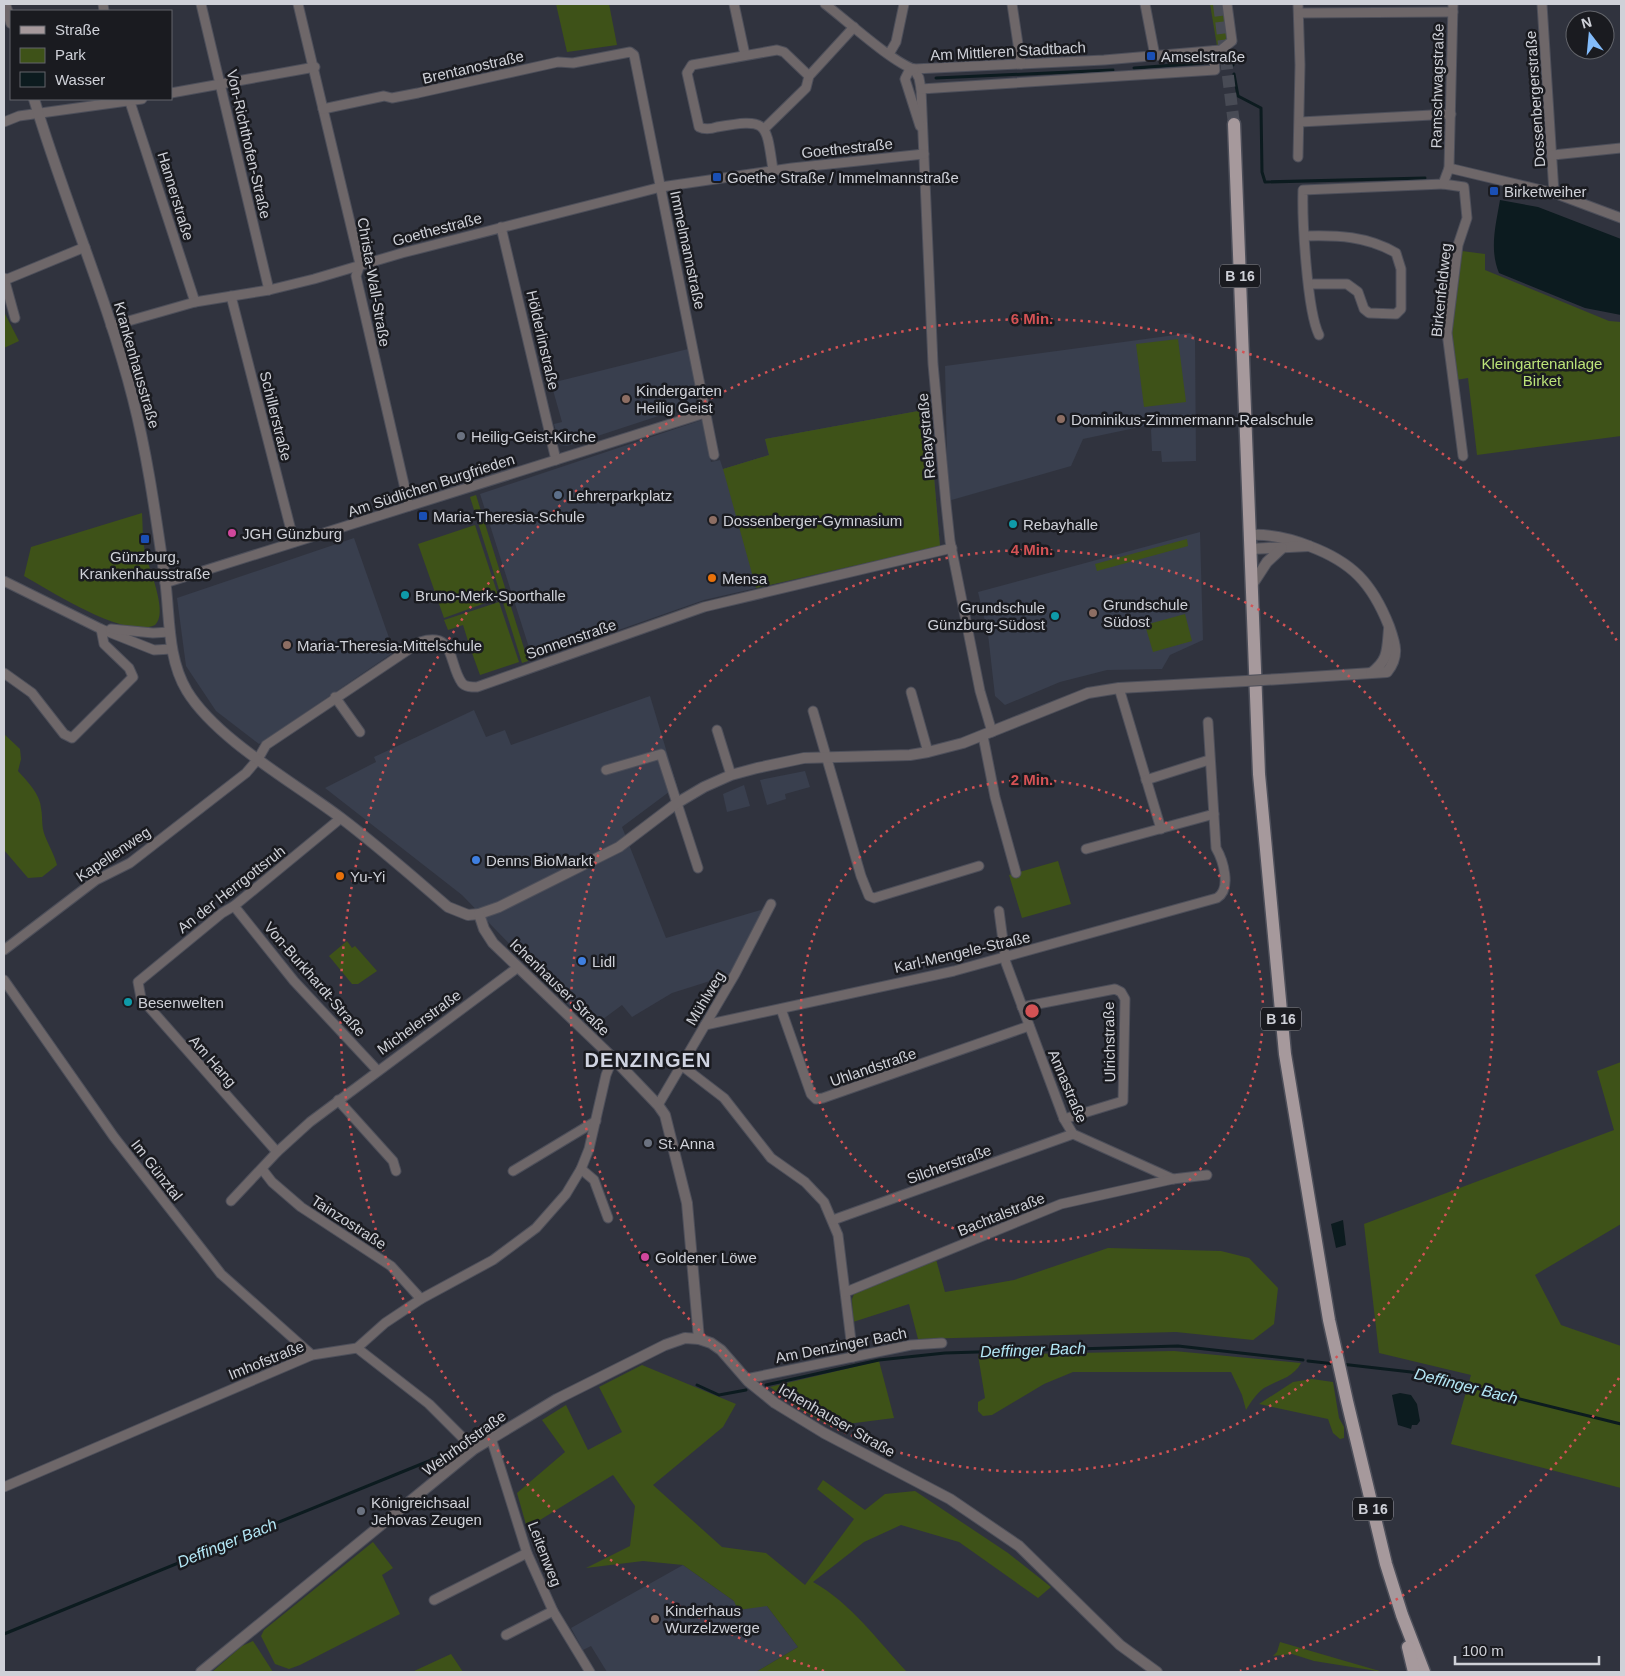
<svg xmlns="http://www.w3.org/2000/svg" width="1625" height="1676" font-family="Helvetica,sans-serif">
<rect width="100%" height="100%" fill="#30333e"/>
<g fill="#393f4e">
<path d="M1190 333 1195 337 1196 461 1162 462 1161 451H1152L1151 430 1154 424 1083 439 1071 466 948 501 945 366Z"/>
<path d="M688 349 697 395 695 404 567 446 560 445 554 424 562 422 551 383Z"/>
<path d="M918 411 929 418 940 546 704 600 533 660 480 494 702 420 711 462 720 460 723 469 769 455 765 439Z"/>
<path d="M1200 532 1203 640 1170 655 1162 669 1107 670 1060 682 1005 705 995 696 988 634 978 592Z"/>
<path d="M354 538 394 652 259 744 216 711 186 666 177 598Z"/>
<path d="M650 696 677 786 622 827 666 938 764 909 729 975 672 993 632 1017 622 1005 591 1028 462 895 325 788 376 762 374 757 474 710 486 737 505 730 511 745Z"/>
<path d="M805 771 810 787 785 794 786 799 767 805 760 780Z"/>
<path d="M744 785 750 806 727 812 723 794Z"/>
<path d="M683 1565 734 1601 767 1606 798 1647 756 1672H607L591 1646 583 1650 571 1628Z"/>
</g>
<g fill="#3e5218">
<path d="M556 4H609L617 45 567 52Z"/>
<path d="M1210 4H1223L1228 33 1226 40 1217 46Z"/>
<path d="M1462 251 1485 254V270L1609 321 1621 322V436L1477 455 1468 378 1456 380 1450 334Z"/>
<path d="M4 312 19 341 4 348Z"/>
<path d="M1178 339 1186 402 1144 407 1136 344Z"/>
<path d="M918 411 929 418 940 546 756 588 723 469 769 455 765 439Z"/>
<path d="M476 495 528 661 522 663 470 497Z"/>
<path d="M142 513C143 528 142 545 147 559 151 574 168 614 155 625 124 639 53 592 24 576L31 547Z"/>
<path d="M475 525 499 598 444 618 418 544Z"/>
<path d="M1187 539 1188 546 1097 571 1095 564Z"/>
<path d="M499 602 519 662 480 675 472 653 464 652 462 645 468 641 463 625 448 630 444 620Z"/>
<path d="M1185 614 1192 641 1153 652 1145 625Z"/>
<path d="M4 734 20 749 21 759 18 771C27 781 40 794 41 808 43 818 41 826 45 836 49 846 54 854 57 865L42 877 28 878 4 850Z"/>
<path d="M1058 861 1071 904 1022 918 1009 875Z"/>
<path d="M347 941 352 948 355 946 377 971 358 984H352L329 956Z"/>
<path d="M1621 1062V1224L1535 1275 1561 1325 1621 1346V1488L1451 1444 1471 1375 1379 1353 1364 1224 1614 1130 1597 1071Z"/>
<path d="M1108 1248 1221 1251 1249 1258 1278 1288 1274 1324 1253 1340 1176 1332 918 1339 909 1304 853 1322 852 1299 854 1294 936 1259 945 1292 1014 1280Z"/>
<path d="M1174 1351 1301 1363C1293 1378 1278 1380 1264 1388 1256 1394 1251 1402 1246 1410L1242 1395 1231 1372H1073L1044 1384 992 1415 983 1416 978 1411V1402L985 1398 978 1355Z"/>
<path d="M879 1361 894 1418 831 1426 802 1410 770 1387Z"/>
<path d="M642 1365 736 1404 723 1427 653 1485 722 1547 766 1553 805 1585 854 1519 817 1489 823 1480 865 1510 885 1494 915 1491 1008 1553 1051 1587 1038 1598 959 1542 901 1525 864 1542 813 1582C852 1604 877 1640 907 1672H756L798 1647 767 1606 738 1610 734 1601 683 1565 643 1561 586 1568 630 1546 635 1506 613 1475 527 1528 517 1493 565 1452 542 1420 566 1405 588 1450 622 1432 599 1387Z"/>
<path d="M1312 1379 1333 1382 1339 1418 1344 1427V1438L1340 1439 1333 1433 1328 1419 1259 1404 1293 1382Z"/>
<path d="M373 1542 393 1568 382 1575 400 1614 300 1665 289 1669 275 1664 261 1636 264 1630Z"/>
<path d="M253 1641 273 1672H212L242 1646Z"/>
<path d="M1280 1642 1383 1672 1314 1661 1292 1654 1273 1656 1277 1652Z"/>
<path d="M451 1654 463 1672H412Z"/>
</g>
<g fill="#0c1b1f">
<path d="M1500 200 1538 207 1621 239V315L1585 308 1499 273C1489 249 1496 224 1500 200Z"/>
<path d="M1343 1220 1346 1245 1336 1248 1331 1224Z"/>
<path d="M1400 1393 1411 1395 1417 1404 1420 1421 1417 1425H1412L1411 1429 1398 1425 1392 1395Z"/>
</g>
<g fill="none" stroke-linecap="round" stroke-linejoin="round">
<g stroke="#0c1b1f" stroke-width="3">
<path d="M1224 62 1232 61 1233 65"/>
<path d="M1134 68 1203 63"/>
<path d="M1234 74 1238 96 1261 108 1262 172 1265 182 1425 178"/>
<path d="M936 78 1113 70"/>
<path d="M1308 1361 1335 1364"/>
<path d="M1341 1364 1411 1372 1621 1424"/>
<path d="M697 1385 719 1395 746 1390"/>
<path d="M766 1385 879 1360 945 1353 1178 1346 1303 1360"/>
<path d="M4 1634 451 1452"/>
</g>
<path stroke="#484b55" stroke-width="12" stroke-dasharray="12 6" stroke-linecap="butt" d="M1219 4 1234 124"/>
<defs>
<g id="minor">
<path d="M103 4 104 11"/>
<path d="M201 4 269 290"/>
<path d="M298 4 360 264 356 276 409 506"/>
<path d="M734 4 745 55"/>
<path d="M825 4C845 19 893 63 914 69L1104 60 1221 50 1232 41 1227 4"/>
<path d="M1012 4 1021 64"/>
<path d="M1145 4 1155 56"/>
<path d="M1298 4 1300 65 1298 157"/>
<path d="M1542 4 1554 193"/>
<path d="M1299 13 1453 12"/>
<path d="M889 54 896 42 904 4"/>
<path d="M914 69 919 78 921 89 933 364 946 504 950 541 980 691 992 732"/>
<path d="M914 69 909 71 905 79 920 126"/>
<path d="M921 89 1215 70 1213 51"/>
<path d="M171 93 315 67"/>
<path d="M129 99 195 302"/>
<path d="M323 109 384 96 392 98 418 93 558 62 573 63 630 52 634 55 714 455"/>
<path d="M4 122 19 116 142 99"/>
<path d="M1300 122 1451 114"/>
<path d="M765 128 806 88 809 76 854 27"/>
<path d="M1553 155 1621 148"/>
<path d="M1449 168 1554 193 1621 218"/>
<path d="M773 170C766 122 768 118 717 127 711 129 705 130 699 127L687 73 692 65 777 50 784 52 809 76"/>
<path d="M1443 184 1464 187 1467 218 1458 245 1447 333 1463 456"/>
<path d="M501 227 556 460"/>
<path d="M1305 236C1337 235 1367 236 1396 253L1401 269V309L1396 314 1369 313 1364 309 1358 292 1347 284H1309"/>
<path d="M4 278 15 318"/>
<path d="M5 280 85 247"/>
<path d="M231 296 294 542"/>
<path d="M111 326 195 302 269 290 314 279 402 253 661 187 792 168 924 154"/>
<path d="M1319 335C1307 311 1302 219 1303 190L1443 184 1449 168 1453 4"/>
<path d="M4 581 101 629 154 650 172 649"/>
<path d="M165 583 705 413"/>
<path d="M111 629 153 633 170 632"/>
<path d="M4 673 32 693 64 734 72 738 133 677 129 668 104 644 101 629"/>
<path d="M1119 688 1161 829"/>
<path d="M911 692 928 752"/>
<path d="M335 697 360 732"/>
<path d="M813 711 861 876 869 896 874 898 979 866"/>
<path d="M717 730 731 775"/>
<path d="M983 736 995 797 1016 873"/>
<path d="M606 770 661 754 698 868"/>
<path d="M1146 780 1209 760"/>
<path d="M1086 849 1214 814"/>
<path d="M234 906 294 981 377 1070"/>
<path d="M999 911 1006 963 1064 1119 1073 1134 1173 1179"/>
<path d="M4 950 96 880 130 863 246 773 258 759 266 745 420 642C456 631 448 664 462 683 465 687 472 687 477 687L704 607 952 548"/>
<path d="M4 980 114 1137 221 1274 312 1355"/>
<path d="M1022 1007 1115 989 1121 992 1125 999 1123 1101 1064 1119"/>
<path d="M781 1009 811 1094 816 1099 823 1098 1029 1026"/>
<path d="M705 1025 954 971 1217 898C1232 889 1223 860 1216 848L1208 722"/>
<path d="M681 1065 724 1098 771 1158 805 1182 824 1202 838 1235 853 1357"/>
<path d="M338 1100 393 1161 396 1171"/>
<path d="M658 1105 735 974 771 904"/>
<path d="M277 1152 141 998 138 982 222 913 234 906 341 818"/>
<path d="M262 1169 272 1182 301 1207 391 1266 421 1299"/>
<path d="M581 1169 594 1180 608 1218"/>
<path d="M513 1171 596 1121"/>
<path d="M231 1201 277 1152 310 1122 517 968"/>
<path d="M833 1220 1073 1134"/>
<path d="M846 1292 1061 1204 1173 1179 1207 1175"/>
<path d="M357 1348 429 1404 474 1449"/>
<path d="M746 1379 911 1345 942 1343"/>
<path d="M491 1438 527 1553 553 1611 590 1672"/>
<path d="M4 1487 312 1355 357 1348 385 1323 421 1299 493 1260 536 1228 566 1194 581 1169 589 1149 606 1075 613 1058"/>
<path d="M434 1600 527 1553"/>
<path d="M506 1635 553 1611"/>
</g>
<g id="tertiary">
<path d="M5 4 11 23"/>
<path d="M34 99C64 200 107 297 133 399 148 458 156 518 165 579 170 616 167 658 187 691 217 740 295 783 341 818 378 846 413 877 448 907L468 915 479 914 499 907 619 847 677 803 704 787 731 775 757 768 804 758 910 755 928 752 963 743 1088 693 1119 688 1228 682"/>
<path d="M1250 535C1271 534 1289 538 1309 546 1352 562 1372 583 1389 626 1395 643 1400 656 1387 672L1281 679"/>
<path d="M1250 549 1309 546"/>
<path d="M1252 585 1267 562 1282 548"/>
<path d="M1371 673C1389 660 1387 649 1389 629"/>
<path d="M479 914 484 929 493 943 613 1058 658 1105 665 1115 687 1203 699 1339"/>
<path d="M201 1672 474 1449 557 1399 665 1345 685 1338 699 1339 711 1343 721 1350 748 1381 775 1403 824 1433 950 1499 1019 1546 1120 1645 1157 1672"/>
</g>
<g id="primary">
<path d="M1234 124 1259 774 1285 1054 1329 1320 1347 1401 1386 1564 1402 1615 1424 1672"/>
<path d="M1408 1647 1414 1672"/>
</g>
</defs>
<use href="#minor" stroke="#4d4f5a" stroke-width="11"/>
<use href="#tertiary" stroke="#4d4f5a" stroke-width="12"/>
<use href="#primary" stroke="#4d4f5a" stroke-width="15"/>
<use href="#minor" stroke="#6e6769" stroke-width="9"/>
<use href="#tertiary" stroke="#6e6769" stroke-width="10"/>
<use href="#primary" stroke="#a6999c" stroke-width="12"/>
<defs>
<path id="tertiary-bridge" d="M1228 682 1281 679"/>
</defs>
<use href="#tertiary-bridge" stroke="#4d4f5a" stroke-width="12" stroke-linecap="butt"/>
<use href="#tertiary-bridge" stroke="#6e6769" stroke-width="10"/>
</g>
<g fill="none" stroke="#d45254" stroke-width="2.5" stroke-dasharray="2.5 5">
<circle cx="1032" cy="1011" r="231"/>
<circle cx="1032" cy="1011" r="461"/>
<path d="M1619 1378A692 692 0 0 1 1240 1671M824 1671A692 692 0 1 1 1619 644"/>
</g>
<g fill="#1a4fb4" stroke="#1a1b20" stroke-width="2">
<rect x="1146" y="51" width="10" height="10" rx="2.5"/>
<rect x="712" y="172" width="10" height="10" rx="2.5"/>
<rect x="1489" y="186" width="10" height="10" rx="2.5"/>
<rect x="418" y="511" width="10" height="10" rx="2.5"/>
<rect x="140" y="534" width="10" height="10" rx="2.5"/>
</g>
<g fill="#8d6e63" stroke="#1a1b20" stroke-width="2">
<circle cx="626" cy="399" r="5"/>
<circle cx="1061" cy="419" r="5"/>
<circle cx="713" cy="520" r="5"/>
<circle cx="1093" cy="613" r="5"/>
<circle cx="287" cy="645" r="5"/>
<circle cx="655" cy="1619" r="5"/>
</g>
<g fill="#6b7280" stroke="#1a1b20" stroke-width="2">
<circle cx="461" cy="436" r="5"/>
<circle cx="648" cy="1143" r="5"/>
<circle cx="361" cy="1511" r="5"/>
</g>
<circle fill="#5c6f8a" stroke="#1a1b20" stroke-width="2" cx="558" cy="495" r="5"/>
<g fill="#0f9aa8" stroke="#1a1b20" stroke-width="2">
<circle cx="1013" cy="524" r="5"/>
<circle cx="405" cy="595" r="5"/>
<circle cx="1055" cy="616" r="5"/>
<circle cx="128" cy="1002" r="5"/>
</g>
<g fill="#d1479c" stroke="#1a1b20" stroke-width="2">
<circle cx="232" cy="533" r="5"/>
<circle cx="645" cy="1257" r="5"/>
</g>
<g fill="#e8710a" stroke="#1a1b20" stroke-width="2">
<circle cx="712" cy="578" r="5"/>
<circle cx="340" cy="876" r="5"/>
</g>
<g fill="#3f7fe0" stroke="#1a1b20" stroke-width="2">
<circle cx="476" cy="860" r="5"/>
<circle cx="582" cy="961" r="5"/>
</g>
<g text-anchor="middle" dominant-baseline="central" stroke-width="5" stroke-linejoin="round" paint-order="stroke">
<g fill="#1a1b20" stroke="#999aa1" stroke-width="1">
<rect x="1220" y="264.5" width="40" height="23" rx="4"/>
<rect x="1261" y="1007.5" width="40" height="23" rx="4"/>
<rect x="1353" y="1497.5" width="40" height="23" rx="4"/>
</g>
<g font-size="14" font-weight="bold" fill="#cfd1d8">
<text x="1240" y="276">B 16</text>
<text x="1281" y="1019">B 16</text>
<text x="1373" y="1509">B 16</text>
</g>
<g font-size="15" fill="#cfd1d8" stroke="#1a1b20">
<text transform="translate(1008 51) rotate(-3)">Am Mittleren Stadtbach</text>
<text transform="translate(473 67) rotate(-13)">Brentanostraße</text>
<text transform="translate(1437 86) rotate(-89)">Ramschwagstraße</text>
<text transform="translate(1535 99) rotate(-94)">Dossenbergerstraße</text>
<text transform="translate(249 144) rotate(77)">Von-Richthofen-Straße</text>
<text transform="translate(847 148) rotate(-6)">Goethestraße</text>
<text transform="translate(176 196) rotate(73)">Hannerstraße</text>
<text transform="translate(437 229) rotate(-15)">Goethestraße</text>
<text transform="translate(688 250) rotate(78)">Immelmannstraße</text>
<text transform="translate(374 282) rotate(80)">Christa-Wall-Straße</text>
<text transform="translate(1441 290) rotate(-84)">Birkenfeldweg</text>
<text transform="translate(543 340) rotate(77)">Hölderlinstraße</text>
<text transform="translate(137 365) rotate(74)">Krankenhausstraße</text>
<text transform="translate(276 416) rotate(76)">Schillerstraße</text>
<text transform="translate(926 436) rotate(-95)">Rebaystraße</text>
<text transform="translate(431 485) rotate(-18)">Am Südlichen Burgfrieden</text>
<text transform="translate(571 639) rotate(-19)">Sonnenstraße</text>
<text transform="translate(113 854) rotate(-34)">Kapellenweg</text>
<text transform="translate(231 889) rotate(-38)">An der Herrgottsruh</text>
<text transform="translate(962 952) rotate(-13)">Karl-Mengele-Straße</text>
<text transform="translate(315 979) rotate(49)">Von-Burkhardt-Straße</text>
<text transform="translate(560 987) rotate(44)">Ichenhauser Straße</text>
<text transform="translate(705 998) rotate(-59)">Mühlweg</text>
<text transform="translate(419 1022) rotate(-36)">Michelerstraße</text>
<text transform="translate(1109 1042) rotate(-91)">Ulrichstraße</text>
<text transform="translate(213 1061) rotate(49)">Am Hang</text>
<text transform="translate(873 1067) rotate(-19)">Uhlandstraße</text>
<text transform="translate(1068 1086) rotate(67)">Annastraße</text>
<text transform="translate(949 1164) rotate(-20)">Silcherstraße</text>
<text transform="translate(157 1170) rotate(52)">Im Günztal</text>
<text transform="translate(1001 1214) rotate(-22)">Bachtalstraße</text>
<text transform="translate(349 1222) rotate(33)">Tainzostraße</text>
<text transform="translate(841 1345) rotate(-11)">Am Denzinger Bach</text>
<text transform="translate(266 1360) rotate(-22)">Imhofstraße</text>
<text transform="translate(837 1420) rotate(30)">Ichenhauser Straße</text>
<text transform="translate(464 1443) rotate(-36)">Wehrhofstraße</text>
<text transform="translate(545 1554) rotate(69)">Leitenweg</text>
</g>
<g font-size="15" fill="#cfd1d8" stroke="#1a1b20" text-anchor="start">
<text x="1161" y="56">Amselstraße</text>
<text x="727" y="177">Goethe Straße / Immelmannstraße</text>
<text x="1504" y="191">Birketweiher</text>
<text x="636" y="390">Kindergarten<tspan x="636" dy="17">Heilig Geist</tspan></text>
<text x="1071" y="419">Dominikus-Zimmermann-Realschule</text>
<text x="471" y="436">Heilig-Geist-Kirche</text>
<text x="568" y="495">Lehrerparkplatz</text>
<text x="433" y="516">Maria-Theresia-Schule</text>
<text x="723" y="520">Dossenberger-Gymnasium</text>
<text x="1023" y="524">Rebayhalle</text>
<text x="242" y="533">JGH Günzburg</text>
<text x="145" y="556" text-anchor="middle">Günzburg,<tspan x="145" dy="17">Krankenhausstraße</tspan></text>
<text x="722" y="578">Mensa</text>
<text x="415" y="595">Bruno-Merk-Sporthalle</text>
<text x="1103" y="604">Grundschule<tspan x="1103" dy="17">Südost</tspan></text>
<text x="1045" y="607" text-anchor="end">Grundschule<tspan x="1045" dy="17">Günzburg-Südost</tspan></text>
<text x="297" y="645">Maria-Theresia-Mittelschule</text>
<text x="486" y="860">Denns BioMarkt</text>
<text x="350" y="876">Yu-Yi</text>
<text x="592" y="961">Lidl</text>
<text x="138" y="1002">Besenwelten</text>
<text x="658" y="1143">St. Anna</text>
<text x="655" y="1257">Goldener Löwe</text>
<text x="371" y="1502">Königreichsaal<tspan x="371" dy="17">Jehovas Zeugen</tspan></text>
<text x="665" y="1610">Kinderhaus<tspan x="665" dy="17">Wurzelzwerge</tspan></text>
</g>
<g font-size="15" fill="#bbe278" stroke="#1a1b20">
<text x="1542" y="363">Kleingartenanlage<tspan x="1542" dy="17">Birket</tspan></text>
</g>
<g font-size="16" font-style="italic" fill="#b3e7f5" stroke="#1a1b20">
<text transform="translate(1033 1350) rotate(-2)">Deffinger Bach</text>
<text transform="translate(1466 1386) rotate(14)">Deffinger Bach</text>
<text transform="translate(227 1543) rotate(-22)">Deffinger Bach</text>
</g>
<g font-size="20" font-weight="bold" letter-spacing="1" fill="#cfd3e0" stroke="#1a1b20">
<text x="648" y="1060">DENZINGEN</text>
</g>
</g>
<circle cx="1032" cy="1011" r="8" fill="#d45254" stroke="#1a1b20" stroke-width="2.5"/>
<g font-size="15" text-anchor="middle" font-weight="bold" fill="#d45254" stroke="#1a1b20" stroke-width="5" stroke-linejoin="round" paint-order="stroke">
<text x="1032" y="324">6 Min.</text>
<text x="1032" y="555">4 Min.</text>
<text x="1032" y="785">2 Min.</text>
</g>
<rect width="1625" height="1676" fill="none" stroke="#cfd1d8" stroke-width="10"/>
<rect x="10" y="10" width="162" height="90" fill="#1a1b20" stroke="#62646a"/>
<rect x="20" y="26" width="25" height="8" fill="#a6999c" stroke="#62646a"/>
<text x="55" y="35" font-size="15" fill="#cfd1d8">Straße</text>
<rect x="20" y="48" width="25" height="15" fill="#3e5218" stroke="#62646a"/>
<text x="55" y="60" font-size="15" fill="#cfd1d8">Park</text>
<rect x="20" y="72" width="25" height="15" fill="#0c1b1f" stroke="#62646a"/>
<text x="55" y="85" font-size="15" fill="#cfd1d8">Wasser</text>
<g transform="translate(1590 35) rotate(344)"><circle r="24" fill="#1a1b20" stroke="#62646a"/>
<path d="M0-4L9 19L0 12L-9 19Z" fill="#83bcfb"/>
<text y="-8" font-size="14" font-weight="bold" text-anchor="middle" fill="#cfd1d8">N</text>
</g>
<path d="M1455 1656v8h144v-8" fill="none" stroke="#cfd1d8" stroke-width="2.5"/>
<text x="1462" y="1656" font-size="15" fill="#cfd1d8" stroke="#1a1b20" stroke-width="4" paint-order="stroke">100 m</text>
</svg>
